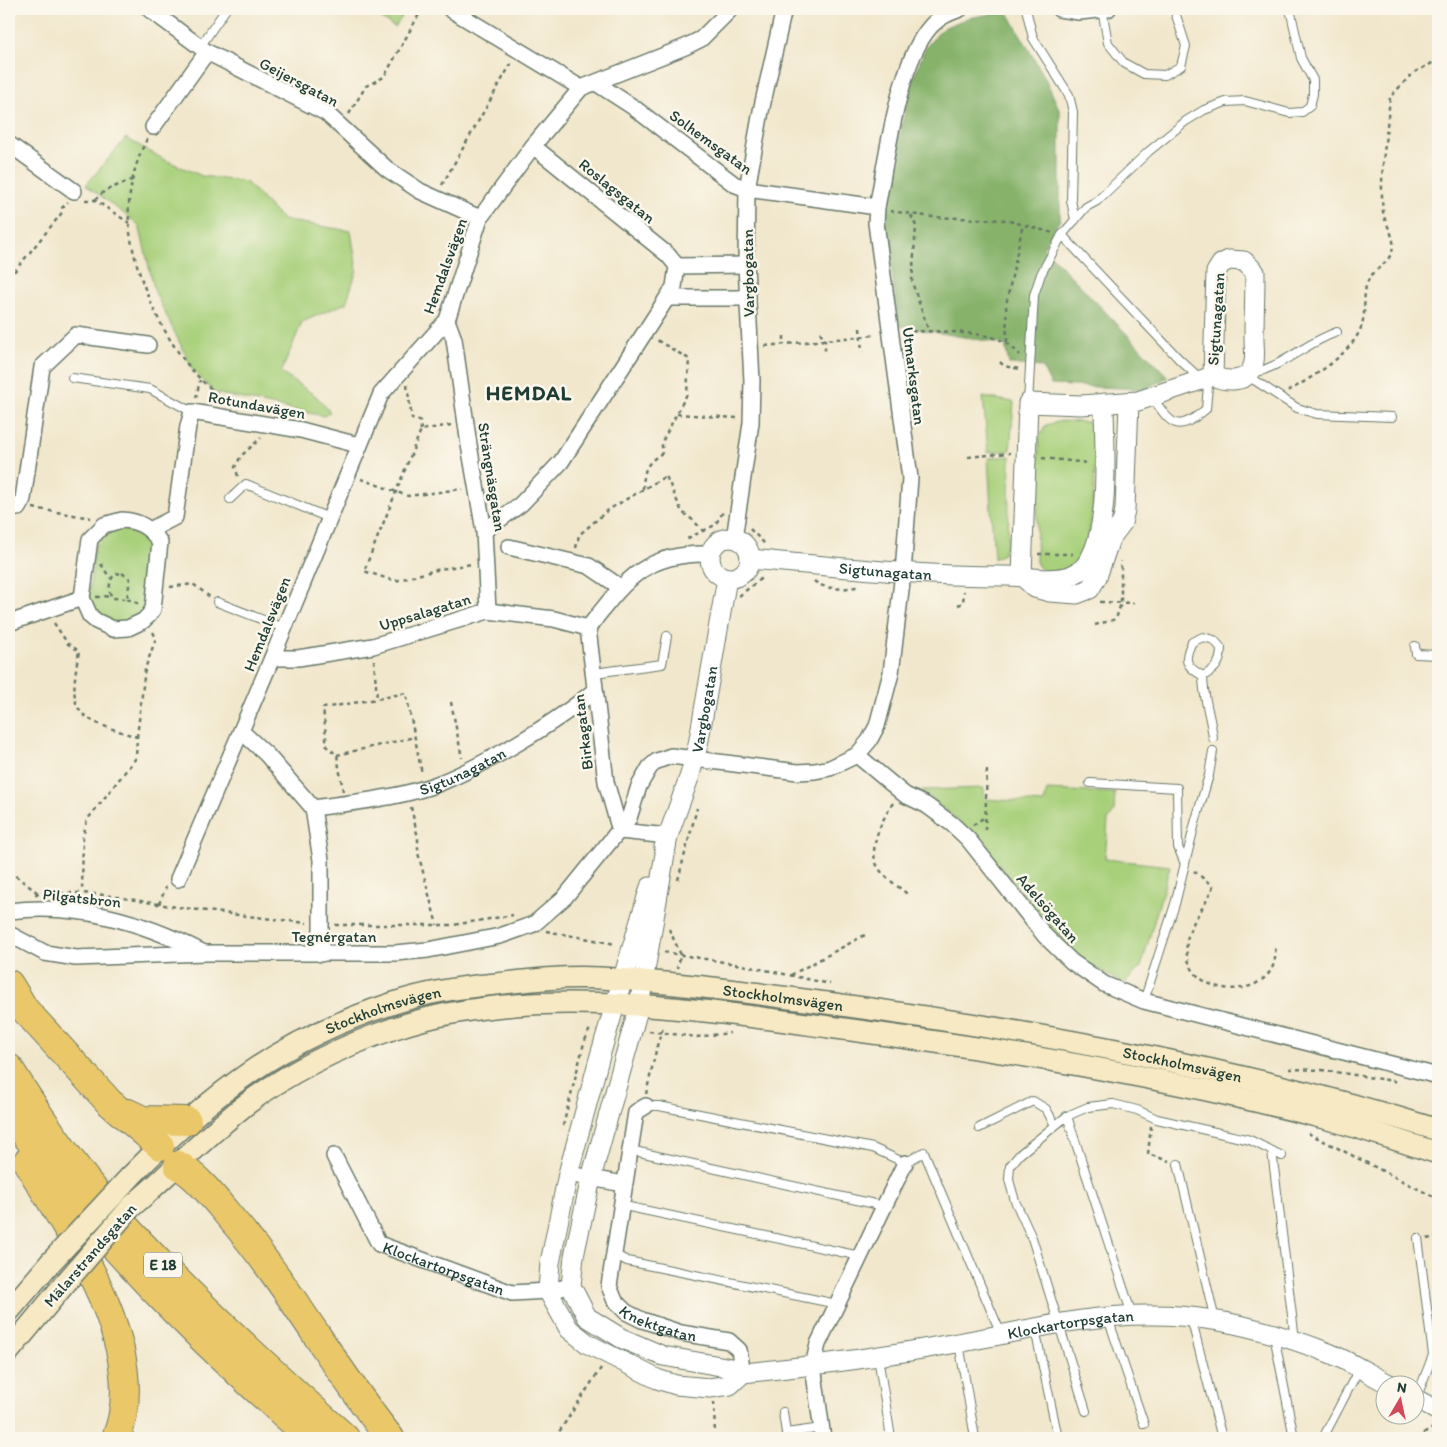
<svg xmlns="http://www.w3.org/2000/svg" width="1447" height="1447" font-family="Itim,sans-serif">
<rect width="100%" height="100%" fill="#fbf7ec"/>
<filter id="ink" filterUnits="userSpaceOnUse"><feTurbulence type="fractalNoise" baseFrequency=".02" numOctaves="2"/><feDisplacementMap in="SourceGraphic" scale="10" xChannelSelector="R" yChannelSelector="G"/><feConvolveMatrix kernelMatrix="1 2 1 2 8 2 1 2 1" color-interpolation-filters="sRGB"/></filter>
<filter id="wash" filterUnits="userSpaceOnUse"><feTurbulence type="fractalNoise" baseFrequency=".0096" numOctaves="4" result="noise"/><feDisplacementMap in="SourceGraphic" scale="20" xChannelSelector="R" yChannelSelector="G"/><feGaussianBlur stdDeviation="1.12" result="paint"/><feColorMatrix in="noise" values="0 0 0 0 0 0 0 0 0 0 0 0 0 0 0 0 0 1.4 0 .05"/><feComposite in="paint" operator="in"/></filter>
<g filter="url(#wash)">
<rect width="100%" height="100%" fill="#f1e7cc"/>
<g fill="#a8d07a" stroke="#648657">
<path d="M365 9H407L395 27Z"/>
<path d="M126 138 163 159 202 176 246 182 283 220 351 231 357 270 346 303 302 322 281 373 316 396 330 412 324 416 215 393 193 370 155 292 139 225 86 185Z"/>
<path d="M983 397 1014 402 1010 451 988 452Z"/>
<path d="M1061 421 1088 422 1093 425C1097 448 1095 541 1081 559 1074 568 1065 571 1054 571 1045 572 1040 571 1036 562L1039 438 1046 425Z"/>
<path d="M1010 456 1008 539 1003 554 994 559 988 458Z"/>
<path d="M116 529 139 531 153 548 148 605 132 625 101 621 88 603 95 544Z"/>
<path d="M984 788 985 799 1044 803 1047 790 1115 793 1114 812 1108 820 1105 859 1170 866 1141 967 1124 984 1076 956 970 831 922 790Z"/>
</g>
<path fill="#86b26a" stroke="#52784f" d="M1007 11 1044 76 1060 111V220L1043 247 1168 377 1145 389 1051 385 1042 367 1009 364 1005 344 899 326 885 217 891 173 911 84 926 47 943 28 968 18Z"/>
</g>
<g filter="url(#ink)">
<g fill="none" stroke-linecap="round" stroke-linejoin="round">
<defs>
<g id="service">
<path d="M1026 9 1033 38 1069 95 1073 112 1071 200 1075 220"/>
<path d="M1102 9 1108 43 1124 63 1144 74 1165 75 1181 66 1186 46 1174 9"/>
<path d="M200 47 226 9"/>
<path d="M1062 235 1179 359 1208 386 1206 409C1176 434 1172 425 1152 397"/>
<path d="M1251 374C1286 365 1305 343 1337 332"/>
<path d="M1248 376 1297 408 1317 414 1392 417"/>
<path d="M72 378 150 389 192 412"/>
<path d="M1028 403 1034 295 1041 274 1062 235 1086 207 1097 201 1148 152 1186 121 1204 110 1226 102 1245 101 1289 113 1302 112 1310 106 1313 94V80L1301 58 1290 9"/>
<path d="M230 499 246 484 329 518"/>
<path d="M217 602 284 628"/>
<path d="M1203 637 1214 640 1221 648C1221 663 1216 669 1203 676 1185 666 1183 660 1192 642Z"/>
<path d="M1415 646 1416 654 1438 655"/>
<path d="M594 673 662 664 667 636"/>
<path d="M1203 676C1203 698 1211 717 1213 738"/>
<path d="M1090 783 1177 788 1178 847 1185 864"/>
<path d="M1144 1001 1175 904 1195 823 1209 775 1213 751"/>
<path d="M646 1106H659L873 1148 905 1163 924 1152 1001 1334"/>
<path d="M1067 1116 1132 1315"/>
<path d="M979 1128 1033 1101 1046 1109 1055 1125"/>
<path d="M630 1150 884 1206"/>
<path d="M1272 1151 1295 1340"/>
<path d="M1178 1164 1215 1320"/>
<path d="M620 1205 860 1256"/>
<path d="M612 1253 627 1261 837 1304"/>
<path d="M1108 1318 1144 1424"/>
<path d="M1191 1318 1222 1438"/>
<path d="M1035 1329 1058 1438"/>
<path d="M1274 1335 1294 1438"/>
<path d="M959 1343 975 1438"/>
<path d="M878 1357 891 1438"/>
<path d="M1416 1399 1433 1355 1418 1238"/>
<path d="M1086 1411 1032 1238 1015 1201 1009 1180 1010 1166 1020 1154 1067 1116 1088 1107 1113 1104 1137 1110 1157 1119 1250 1140 1282 1156"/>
<path d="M783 1412 786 1433"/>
<path d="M787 1438 786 1433 822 1428"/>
<path d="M1323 1438 1359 1369"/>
</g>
<g id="minor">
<path d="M149 9 207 52 326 113 387 169 420 191 480 218"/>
<path d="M450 9 581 88"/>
<path d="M1059 9 1079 12 1108 9"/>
<path d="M596 83 633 107 734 184 747 189 877 207"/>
<path d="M153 127 207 52"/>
<path d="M9 144 74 191"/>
<path d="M533 146 668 255 677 266 674 287 667 298H748"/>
<path d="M677 266 746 265"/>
<path d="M447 320 454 339 469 445 484 531 488 611"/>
<path d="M9 508H18L23 499 42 367 76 335 148 345"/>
<path d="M122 520C140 521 150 528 160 542L153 609 149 615 143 621 128 628 113 629 96 621 90 616 82 598 90 539 104 525Z"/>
<path d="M150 530 175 517 188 426 192 412 301 430 358 445"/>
<path d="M484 531 521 504 561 462 667 298"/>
<path d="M734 539 751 423 752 381 746 265 747 189 761 111 784 9"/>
<path d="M509 547 589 566 620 587"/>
<path d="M9 623 82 598"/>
<path d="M588 628 606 782 620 831"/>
<path d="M588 628C625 581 644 552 710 554"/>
<path d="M272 658H298L373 646 488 611 554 619 588 628"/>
<path d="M241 731 267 755 313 808 321 860V954"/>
<path d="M857 755 905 795 926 805 952 824 968 839 1045 936 1072 962 1104 984 1144 1001 1438 1076"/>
<path id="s1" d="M313 808C355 802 401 798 440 783 487 764 555 723 594 691"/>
<path d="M620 831 668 836"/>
<path d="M178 879 272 658 381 394 447 320 480 218 533 146 581 88 685 47 701 39 731 9"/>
<path d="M9 911C78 903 141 921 202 952"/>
<path d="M9 934 45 953 76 958 204 953H395L428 950 500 936 534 924 565 897 629 818 639 786 650 767 657 761 671 756 798 772 815 771 830 768 857 755 869 741 877 726 891 673 903 573 910 478 876 223 877 207C887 158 898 62 931 26 939 17 949 13 960 9"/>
<path id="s2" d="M646 1106 636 1112 609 1286 615 1301 626 1312 642 1320 681 1333 729 1341 739 1350 743 1373"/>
<path id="s3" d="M334 1156 379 1244 512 1293 548 1291 571 1286"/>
<path d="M568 1174 624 1184"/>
<path d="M823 1438 813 1366 818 1344 905 1163"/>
</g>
<g id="tertiary">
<path d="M1229 260 1244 261 1255 272C1255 294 1254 316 1254 339 1254 347 1256 358 1253 366 1248 383 1226 382 1213 376L1216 272 1221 264Z"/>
<path d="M1129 402 1125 510 1122 523 1110 539 1097 577 1090 589 1077 594 1050 592 1035 588 1022 576 1028 403 1081 405 1138 401 1213 376"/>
<circle cx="730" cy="558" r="20"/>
<path id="s4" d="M750 559C835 567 920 576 1006 576 1026 576 1047 582 1066 577 1072 576 1082 570 1085 566 1112 533 1104 445 1104 403"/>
<path id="s5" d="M668 836 639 1006 591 1178 574 1256 571 1286 587 1317 621 1338 663 1356 726 1367 743 1373C815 1366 886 1356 957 1343 1021 1332 1082 1315 1148 1315 1208 1314 1273 1331 1329 1353 1349 1361 1369 1374 1389 1384"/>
<path id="s6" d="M664 847 690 775 698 745 727 578"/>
<path d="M650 887 599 1059 568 1174 550 1263 548 1291 569 1329 588 1344 657 1379 676 1385 710 1388 730 1385 743 1373"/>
<path d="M1414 1398 1438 1411"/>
</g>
<g id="secondary">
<path id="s7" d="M131 1176C212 1093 281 1039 394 1003 427 992 462 987 496 984 530 980 565 976 600 978 676 982 752 993 827 1003 1034 1031 1239 1068 1438 1130"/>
<path d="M147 1193C179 1164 210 1133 244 1106 288 1072 343 1046 395 1028 525 983 696 1009 829 1027 994 1049 1159 1075 1320 1117 1360 1127 1399 1141 1438 1153"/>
<path d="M9 1311 50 1263"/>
<path d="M9 1351 67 1281"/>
</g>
<g id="motorway">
<path d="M9 984 25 1010 109 1102 160 1146"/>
<path d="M9 1068C44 1125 85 1184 131 1233 198 1305 272 1372 345 1438"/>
<path d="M9 1110C91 1235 199 1340 311 1438"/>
<path d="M128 1113 143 1120 187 1121"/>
<path d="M27 1162C71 1234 152 1352 116 1438"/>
<path d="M178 1165C198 1177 214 1198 229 1216 289 1285 333 1367 390 1438"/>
</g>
</defs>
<use href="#service" stroke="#687869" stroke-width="10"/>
<use href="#minor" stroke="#687869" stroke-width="18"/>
<use href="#tertiary" stroke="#687869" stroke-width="21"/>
<use href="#secondary" stroke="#687869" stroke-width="24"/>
<use href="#motorway" stroke="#687869" stroke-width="30"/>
<g stroke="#687869" stroke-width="2.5" stroke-dasharray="4 4" stroke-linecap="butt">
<path d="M349 114 366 86 384 77 422 9"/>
<path d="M147 139C134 164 127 195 129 224 134 283 177 375 232 403"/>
<path d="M442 185 512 62"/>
<path d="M85 200H95L129 223"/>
<path d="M95 200 106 190 132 180"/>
<path d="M890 211 932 217 1006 220 1053 233"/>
<path d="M911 215 916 226 912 282 928 329"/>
<path d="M9 278 61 214 62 208 68 202"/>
<path d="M860 328 862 352"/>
<path d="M820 332 825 340V351"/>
<path d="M904 332C925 330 992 331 1008 344 1012 347 1016 351 1020 355"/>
<path d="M784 336V344"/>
<path d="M1007 342 1006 305 1023 224"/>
<path d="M765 346 876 335"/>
<path d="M1000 362 1004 366 1020 369"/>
<path d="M407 385 412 419 420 421 421 430"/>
<path d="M1288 391C1313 377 1358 351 1363 320 1366 308 1362 290 1369 279 1376 267 1391 263 1393 247 1395 235 1384 223 1383 211 1379 176 1387 133 1390 97L1413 73 1438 60"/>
<path d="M196 398 200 380"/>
<path d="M677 414 737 418"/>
<path d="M451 425 421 430 364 571 395 581 440 569 472 564"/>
<path d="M968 457 1010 453"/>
<path d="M1042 458 1089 463"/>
<path d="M238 476 235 467 241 456 261 438"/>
<path d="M361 479 408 496 462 489"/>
<path d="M643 489C644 470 645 464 662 453V442L687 394 689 359 655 339"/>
<path d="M33 508 91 518"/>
<path d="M750 529 765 544"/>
<path d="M703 531 715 525 723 512"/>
<path d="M576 548 579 535 608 510 666 476 682 512 694 521 703 531 684 540"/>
<path d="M1038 554H1073"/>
<path d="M101 564 110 578"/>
<path d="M122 573 130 579 127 599 112 598C108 590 109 580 115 574Z"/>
<path d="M814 581C825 590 845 590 859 586"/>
<path d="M170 587 193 584 210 597"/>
<path d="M739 596 764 576"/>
<path d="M96 597 110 596"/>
<path d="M127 599 140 604"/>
<path d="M1100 602 1134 603"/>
<path d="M958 605 963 603 964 591"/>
<path d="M54 623 68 644 79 651C67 718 76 717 137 737L136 758 87 820 83 837 82 892"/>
<path d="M1095 625 1116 619 1121 603V561"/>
<path d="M374 660 377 699 406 693 422 774"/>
<path d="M451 702 462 758"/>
<path d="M137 737 145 669 156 638 153 632"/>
<path d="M337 755 415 737"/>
<path d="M343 791 337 755 327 747 323 708 377 699"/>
<path d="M893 803C883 818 869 845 876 863 881 876 897 885 907 894"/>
<path d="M411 807 418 838V853L437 925"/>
<path d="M973 825 986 816"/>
<path d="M985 830 987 767"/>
<path d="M9 871 38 893"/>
<path d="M1194 871 1213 886C1207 906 1190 921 1187 941 1179 1004 1282 1003 1275 948H1272"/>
<path d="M678 880 697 808"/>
<path d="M35 894H47"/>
<path d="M52 894C89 890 122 898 158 904 208 912 257 917 307 923"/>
<path d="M159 904 166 887"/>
<path d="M335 925H453L513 915"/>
<path d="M669 929 681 955 677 968"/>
<path d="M546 931 616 944"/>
<path d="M664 952 747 966 830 984"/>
<path d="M791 975 865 935"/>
<path d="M649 1031 696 1037 730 1033"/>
<path d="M1289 1069 1322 1070 1400 1082"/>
<path d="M646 1094 658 1042 664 1025"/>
<path d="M563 1126 584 1043 591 1026"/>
<path d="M1151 1126 1148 1154 1169 1161"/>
<path d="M1308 1133 1438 1199"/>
<path d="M1427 1239 1438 1236"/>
<path d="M714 1402 715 1438"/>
<path d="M555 1438 601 1368"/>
<path d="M1417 1438 1436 1426"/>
</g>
<use href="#service" stroke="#fff" stroke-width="8"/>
<use href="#minor" stroke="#fff" stroke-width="15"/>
<use href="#tertiary" stroke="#fff" stroke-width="19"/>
<use href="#secondary" stroke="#f7e9c3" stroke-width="21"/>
<use href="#motorway" stroke="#eac769" stroke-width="28"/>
<defs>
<g id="secondary-bridge">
<path d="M50 1263 131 1176"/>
<path d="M67 1281 131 1207 147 1193"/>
</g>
</defs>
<use href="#secondary-bridge" stroke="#687869" stroke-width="24" stroke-linecap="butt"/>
<use href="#secondary-bridge" stroke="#f7e9c3" stroke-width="21"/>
</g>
</g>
<g text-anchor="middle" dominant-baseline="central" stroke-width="5" stroke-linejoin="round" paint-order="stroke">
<rect fill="#fbf7ec" stroke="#61756b" stroke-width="1" x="144" y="1252.5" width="38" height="25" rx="4"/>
<g font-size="15" font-weight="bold" fill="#1f3d34">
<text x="163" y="1265">E 18</text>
</g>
<g font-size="16" fill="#1f3d34" stroke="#fbf7ec">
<text transform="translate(299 82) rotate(28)">Geijersgatan</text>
<text transform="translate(711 142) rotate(36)">Solhemsgatan</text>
<text transform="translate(617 191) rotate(39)">Roslagsgatan</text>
<text transform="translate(445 266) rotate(-70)">Hemdalsvägen</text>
<text transform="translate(748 273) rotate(-91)">Vargbogatan</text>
<text transform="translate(1216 319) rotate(-86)">Sigtunagatan</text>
<text transform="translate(914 376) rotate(83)">Utmarksgatan</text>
<text transform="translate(257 405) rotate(10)">Rotundavägen</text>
<text transform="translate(492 477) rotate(81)">Strängnäsgatan</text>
<text stroke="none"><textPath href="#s4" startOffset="136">Sigtunagatan</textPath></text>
<text transform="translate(425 612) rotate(-17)">Uppsalagatan</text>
<text transform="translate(267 624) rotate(-68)">Hemdalsvägen</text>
<text stroke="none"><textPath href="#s6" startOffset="144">Vargbogatan</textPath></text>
<text transform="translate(583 732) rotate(-97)">Birkagatan</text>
<text stroke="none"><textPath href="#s1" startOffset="155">Sigtunagatan</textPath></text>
<text transform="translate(82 898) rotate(6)">Pilgatsbron</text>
<text transform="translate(1048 908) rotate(49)">Adelsögatan</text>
<text x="334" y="936">Tegnérgatan</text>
<text stroke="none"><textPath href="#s7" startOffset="711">Stockholmsvägen</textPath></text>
<text stroke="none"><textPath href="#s7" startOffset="306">Stockholmsvägen</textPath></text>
<text stroke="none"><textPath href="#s7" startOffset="1116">Stockholmsvägen</textPath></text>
<text transform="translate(90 1255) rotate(-49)">Mälarstrandsgatan</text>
<text stroke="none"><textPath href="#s3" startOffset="168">Klockartorpsgatan</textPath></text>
<text stroke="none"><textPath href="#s2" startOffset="254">Knektgatan</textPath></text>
<text stroke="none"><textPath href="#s5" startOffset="995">Klockartorpsgatan</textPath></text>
</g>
<g font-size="21" font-weight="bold" letter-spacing="1" fill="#1f3d34" stroke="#fbf7ec">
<text x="529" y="392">HEMDAL</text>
</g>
</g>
<rect width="1447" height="1447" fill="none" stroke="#fbf7ec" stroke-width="30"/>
<g transform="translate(1400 1400) rotate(9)"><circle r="24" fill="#fbf7ec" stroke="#a3ada2"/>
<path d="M0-4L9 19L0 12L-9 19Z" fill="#d1495b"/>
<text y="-8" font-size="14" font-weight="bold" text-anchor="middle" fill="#1f3d34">N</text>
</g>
</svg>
